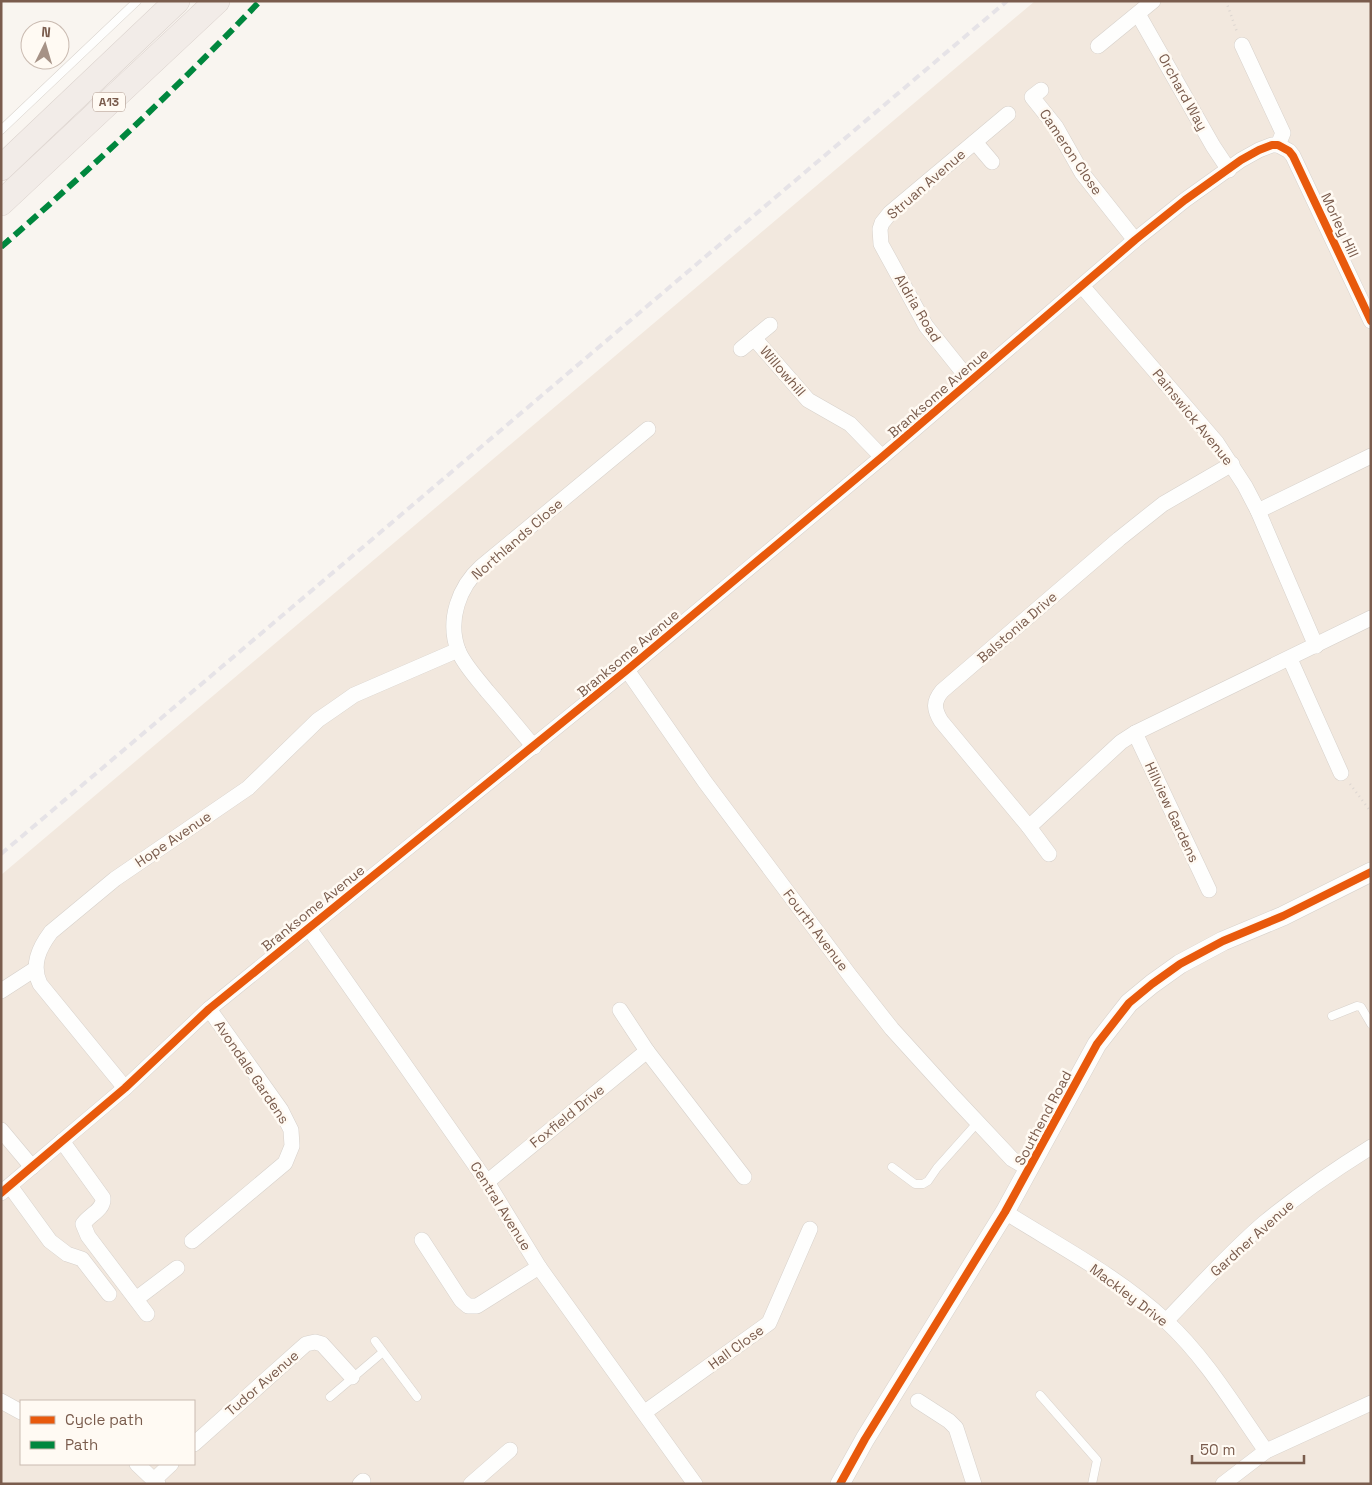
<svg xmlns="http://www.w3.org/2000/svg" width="1372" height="1485" font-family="'Space Grotesk',sans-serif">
<rect width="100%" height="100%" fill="#f9f5f0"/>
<path fill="#f2e8de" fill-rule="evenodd" d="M1035 1H1371V1484H1V875ZM21 1401H194V1464H21Z"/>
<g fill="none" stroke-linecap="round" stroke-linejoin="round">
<defs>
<g id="service">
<path d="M1 130 137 1"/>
<path d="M1332 1016 1357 1006 1361 1007 1371 1024"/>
<path d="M892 1167 915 1184H923L928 1181 937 1168 978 1122"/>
<path d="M375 1341 417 1397"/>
<path d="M1040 1395 1097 1460 1092 1484"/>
<path d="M330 1397 383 1352"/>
</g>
<g id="minor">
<path d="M1138 14 1213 146 1229 170"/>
<path d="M1242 45 1283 133 1278 145"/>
<path d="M1098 46 1153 1"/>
<path d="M1041 90 1032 97 1056 127 1082 173 1135 240"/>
<path d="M975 142 992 162"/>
<path d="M1082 286 1217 443 1245 486 1258 511 1316 646"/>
<path d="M754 338 808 400 850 424 882 457"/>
<path d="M741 349 770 325"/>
<path d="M970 381 926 326 881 244 880 229 882 223 890 213 1008 114"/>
<path d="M1258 511 1371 456"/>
<path d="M1290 659 1341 773"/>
<path d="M627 670 705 782 851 977 892 1029 951 1094 1012 1159 1029 1169"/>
<path d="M1135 733 1209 890"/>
<path d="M534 747C518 728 503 709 487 691 477 678 464 665 458 650 447 620 459 587 481 567L648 429"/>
<path d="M1029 827 1121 742 1135 733 1371 618"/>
<path d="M1049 854 1029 827 941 721C934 709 933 702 942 691L1119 539 1163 504 1232 464"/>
<path d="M308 927 487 1182 539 1267 695 1484"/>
<path d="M1 991 35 969"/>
<path d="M620 1010 647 1051"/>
<path d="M125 1088 40 984C31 965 39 948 51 932L115 879 248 788 318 720 334 709 354 695 458 650"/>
<path d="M1 1130 32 1167"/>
<path d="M62 1141 103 1198C104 1210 89 1215 83 1224L88 1236 147 1314"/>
<path d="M487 1182 647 1051 744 1177"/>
<path d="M10 1186 50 1241 67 1254 82 1259 109 1294"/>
<path d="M1 1193 125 1088 209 1009 627 670 882 457 1135 240 1185 200 1241 160 1259 150 1272 145H1278L1289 151 1293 156 1371 321"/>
<path d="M1005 1212C1059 1246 1119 1277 1166 1321 1206 1358 1235 1407 1266 1451"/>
<path d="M422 1240 461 1300 468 1306H477L539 1267"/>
<path d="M192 1241 285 1163 292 1146 291 1130 281 1110 209 1009"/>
<path d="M136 1299 177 1268"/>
<path d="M1166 1321C1198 1288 1229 1253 1264 1223 1298 1195 1334 1170 1371 1147"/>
<path d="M1 1401 21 1412"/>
<path d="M918 1401 949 1421 956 1428 974 1484"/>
<path d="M645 1412 769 1323 810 1229"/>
<path d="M194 1444 306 1344 315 1342 322 1344 352 1377"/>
<path d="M137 1464 158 1484"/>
<path d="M154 1480 171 1464"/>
<path d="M360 1484 363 1481"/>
<path d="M471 1484 510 1450"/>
<path d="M1223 1484 1266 1451 1371 1403"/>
</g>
<path id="tertiary" d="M840 1484 865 1439 1005 1212 1097 1044 1129 1003 1152 984 1180 964 1223 941 1283 916 1371 872"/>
<g id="trunk">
<path d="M1 168 177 1"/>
<path d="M1 203 217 1"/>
</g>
</defs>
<use href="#service" stroke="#d7d1cb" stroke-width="9"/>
<use href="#minor" stroke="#d7d1cb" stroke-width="16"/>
<use href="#tertiary" stroke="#d7d1cb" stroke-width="20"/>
<use href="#trunk" stroke="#dad1cc" stroke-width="26"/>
<g stroke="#dcd5d0" stroke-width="2.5" stroke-dasharray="1 4" stroke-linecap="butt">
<path d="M1226 1 1237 32"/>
<path d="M1350 784 1371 812"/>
</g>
<use href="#service" stroke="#fefefd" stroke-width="8"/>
<use href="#minor" stroke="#fefefd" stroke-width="15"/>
<use href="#tertiary" stroke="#fefefd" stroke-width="19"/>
<use href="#trunk" stroke="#f2ece8" stroke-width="25"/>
<path stroke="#e6e3e7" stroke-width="4" stroke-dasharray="8 5" stroke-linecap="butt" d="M1 854 1007 1"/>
<path stroke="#00873e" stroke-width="6" stroke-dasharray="12 6" stroke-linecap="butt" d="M1 247C91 169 178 87 260 1"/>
<defs>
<g id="cycleway">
<path d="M1 1193 125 1088 209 1009 627 670 882 457 1135 240 1185 200 1241 160 1259 150 1272 145H1278L1289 151 1293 156 1371 321"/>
<path d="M840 1484 865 1439 1005 1212 1097 1044 1129 1003 1152 984 1180 964 1223 941 1283 916 1371 872"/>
</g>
</defs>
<use href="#cycleway" stroke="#fffaf3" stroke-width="11"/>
<use href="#cycleway" stroke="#e8590c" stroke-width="8"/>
</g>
<g text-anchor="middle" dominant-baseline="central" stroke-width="5" stroke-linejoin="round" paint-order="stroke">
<rect fill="#fffaf3" stroke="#a28b7f" stroke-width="1" x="93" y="92.5" width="32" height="19" rx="4"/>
<g font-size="12" font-weight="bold" fill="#7a5c4d">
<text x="109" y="102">A13</text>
</g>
<g font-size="14" fill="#7a5c4d" stroke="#fffaf3">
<text transform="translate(1183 92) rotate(61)">Orchard Way</text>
<text transform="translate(1071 152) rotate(56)">Cameron Close</text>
<text transform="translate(926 184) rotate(-41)">Struan Avenue</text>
<text transform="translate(1340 225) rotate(65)">Morley Hill</text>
<text transform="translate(918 308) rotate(59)">Aldria Road</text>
<text transform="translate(783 371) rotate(49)">Willowhill</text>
<text transform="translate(938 393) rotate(-41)">Branksome Avenue</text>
<text transform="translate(1193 417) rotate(51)">Painswick Avenue</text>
<text transform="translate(517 539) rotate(-41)">Northlands Close</text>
<text transform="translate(1017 627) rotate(-41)">Balstonia Drive</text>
<text transform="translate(628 653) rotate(-40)">Branksome Avenue</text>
<text transform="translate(1172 812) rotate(65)">Hillview Gardens</text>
<text transform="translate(173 839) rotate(-34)">Hope Avenue</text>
<text transform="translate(313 908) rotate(-39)">Branksome Avenue</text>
<text transform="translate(816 930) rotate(53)">Fourth Avenue</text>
<text transform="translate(252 1072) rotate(56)">Avondale Gardens</text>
<text transform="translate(567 1116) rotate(-39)">Foxfield Drive</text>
<text transform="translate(1043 1118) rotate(-62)">Southend Road</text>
<text transform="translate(501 1206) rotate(58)">Central Avenue</text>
<text transform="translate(1252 1238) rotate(-42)">Gardner Avenue</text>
<text transform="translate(1129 1295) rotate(37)">Mackley Drive</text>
<text transform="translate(736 1347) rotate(-36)">Hall Close</text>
<text transform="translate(262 1383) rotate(-41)">Tudor Avenue</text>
</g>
</g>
<rect width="1372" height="1485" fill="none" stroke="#7a5c4d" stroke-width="5"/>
<rect x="20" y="1400" width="175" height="65" fill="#fffaf3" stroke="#cabbb1"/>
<rect x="30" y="1416" width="25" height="8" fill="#e8590c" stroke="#cabbb1"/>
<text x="65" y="1425" font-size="15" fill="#7a5c4d">Cycle path</text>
<rect x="30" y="1441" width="25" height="8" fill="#00873e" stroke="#cabbb1"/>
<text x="65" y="1450" font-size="15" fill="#7a5c4d">Path</text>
<g transform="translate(45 45) rotate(5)"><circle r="24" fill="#fffaf3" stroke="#cabbb1"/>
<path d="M0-4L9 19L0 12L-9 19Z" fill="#a69286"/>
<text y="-8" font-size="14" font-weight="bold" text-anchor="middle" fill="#7a5c4d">N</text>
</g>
<path d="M1192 1455v8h112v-8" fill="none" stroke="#7a5c4d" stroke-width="2.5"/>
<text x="1200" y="1455" font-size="15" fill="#7a5c4d" stroke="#fffaf3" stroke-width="4" paint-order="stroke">50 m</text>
</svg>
